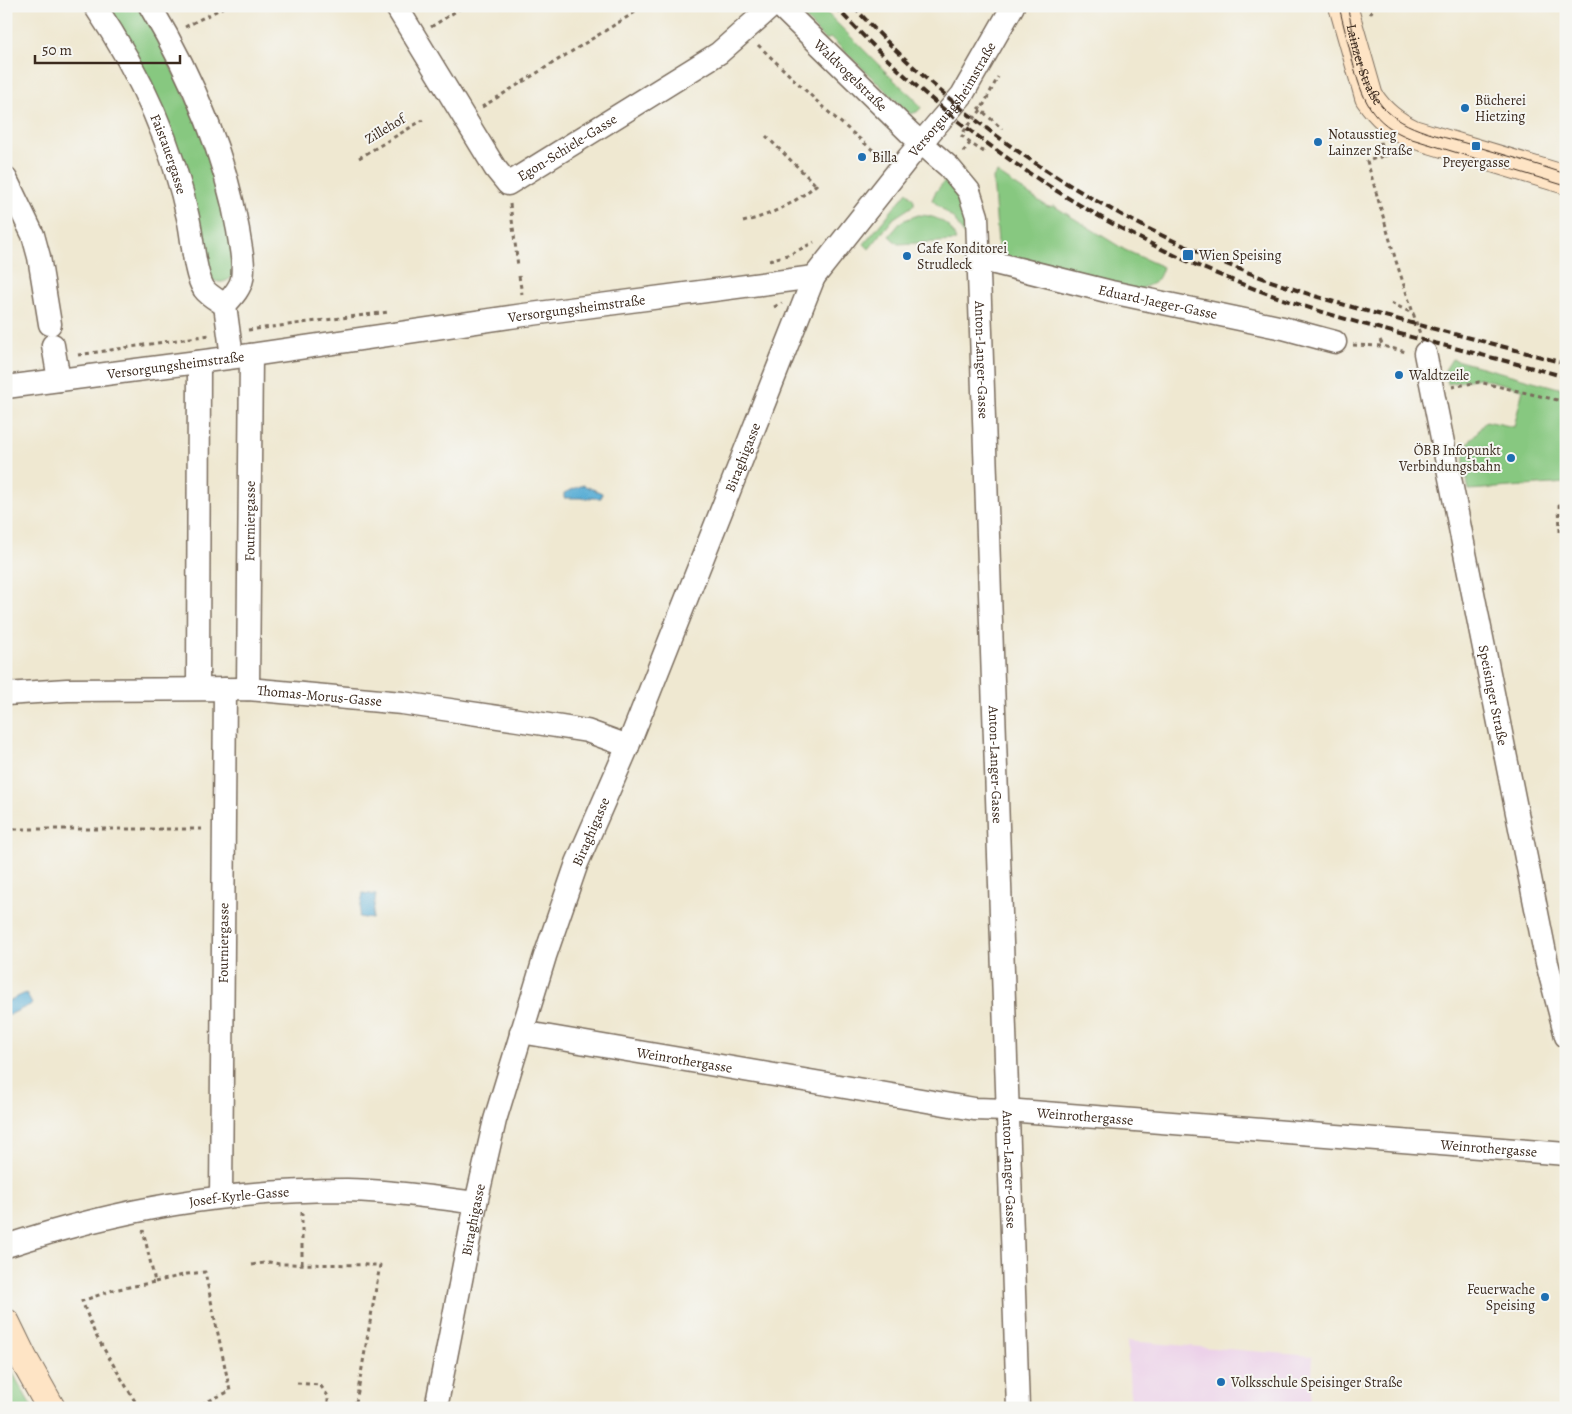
<svg xmlns="http://www.w3.org/2000/svg" width="1572" height="1414" font-family="Alegreya,serif">
<rect width="100%" height="100%" fill="#f6f6f2"/>
<filter id="ink" filterUnits="userSpaceOnUse"><feTurbulence type="fractalNoise" baseFrequency=".02" numOctaves="2"/><feDisplacementMap in="SourceGraphic" scale="10" xChannelSelector="R" yChannelSelector="G"/><feConvolveMatrix kernelMatrix="1 2 1 2 8 2 1 2 1" color-interpolation-filters="sRGB"/></filter>
<filter id="wash" filterUnits="userSpaceOnUse"><feTurbulence type="fractalNoise" baseFrequency=".0096" numOctaves="4" result="noise"/><feDisplacementMap in="SourceGraphic" scale="20" xChannelSelector="R" yChannelSelector="G"/><feGaussianBlur stdDeviation="1.12" result="paint"/><feColorMatrix in="noise" values="0 0 0 0 0 0 0 0 0 0 0 0 0 0 0 0 0 1.4 0 .05"/><feComposite in="paint" operator="in"/></filter>
<g filter="url(#wash)">
<rect width="100%" height="100%" fill="#efe8d1"/>
<path fill="#ecd1e9" d="M1127 1341 1313 1356 1310 1408H1131Z"/>
<g fill="#87c880" stroke="#61794f">
<path d="M103 6H141L203 133 230 227 233 276C226 283 219 284 211 279Z"/>
<path d="M794 6H820L897 83 913 97 921 108 917 112 910 114 831 38 825 40Z"/>
<path d="M997 173 1048 207 1054 206 1125 250 1163 267C1158 284 1153 283 1138 290L999 256 993 178Z"/>
<path d="M946 179C960 192 971 216 966 235H964L954 219 932 200 935 193Z"/>
<path d="M907 192 914 200V205L894 218 869 249 864 244Z"/>
<path d="M918 215C935 215 952 223 956 241L898 244 889 236 902 221Z"/>
<path d="M1452 359 1566 390V483L1469 490C1460 450 1461 452 1486 421L1514 427 1523 389 1479 378 1448 384 1445 370Z"/>
<path d="M6 1361 29 1402 33 1408H12L6 1396Z"/>
</g>
<g fill="#59add5" stroke="#4a6c7a">
<path d="M583 485 602 493 601 498H564V493Z"/>
<path d="M363 893 376 895 372 919 359 917Z"/>
<path d="M26 993 32 1004 9 1015 6 1009V1002Z"/>
</g>
</g>
<g filter="url(#ink)">
<g fill="none" stroke-linecap="round" stroke-linejoin="round">
<defs>
<g id="street">
<path id="s1" d="M95 6C139 71 173 145 189 222 193 241 194 273 204 289 209 296 218 300 225 305"/>
<path d="M150 6C191 75 224 150 238 230 240 246 245 263 242 279 240 289 232 297 225 305L232 357"/>
<path id="s2" d="M396 6 495 168 508 184 719 53 772 6"/>
<path id="s3" d="M780 6 910 133 949 167 969 191 977 216 1018 1408"/>
<path d="M6 179 33 235 39 257 50 324"/>
<path id="s4" d="M979 259 1111 292 1283 328 1335 342"/>
<path d="M53 345 59 380"/>
<path id="s5" d="M1425 353 1547 963 1566 1036"/>
<path id="s6" d="M6 387 251 355 524 315 814 277 909 157 962 95 1013 6"/>
<path d="M198 688 199 362"/>
<path id="s7" d="M248 689 251 355"/>
<path id="s8" d="M6 694 67 690 248 689 402 703 518 720 587 731 628 746"/>
<path id="s9" d="M521 1032 974 1109 1007 1110 1566 1154"/>
<path id="s10" d="M221 1197 225 689"/>
<path id="s11" d="M6 1246C119 1209 228 1190 347 1190 390 1191 433 1197 476 1203"/>
<path id="s12" d="M436 1408 476 1203 495 1120 545 956 577 863 628 746 814 277"/>
</g>
<g id="secondary">
<path d="M1343 6 1369 97C1381 115 1394 125 1413 134L1566 180"/>
<path d="M6 1323 23 1358 51 1408"/>
</g>
</defs>
<use href="#street" stroke="#7a6c5d" stroke-width="25"/>
<use href="#secondary" stroke="#7a6c5d" stroke-width="30"/>
<g stroke="#7a6c5d" stroke-width="3" stroke-dasharray="4 4" stroke-linecap="butt">
<path d="M1370 14 1375 6"/>
<path d="M185 27 226 6"/>
<path d="M431 27 464 6"/>
<path d="M758 45 825 109 883 159"/>
<path d="M482 107 645 6"/>
<path d="M978 107 1002 129"/>
<path d="M766 136 816 185"/>
<path d="M1380 142 1384 156 1367 161 1396 261 1420 334"/>
<path d="M970 143 961 135 981 110 998 77"/>
<path d="M963 152 970 143 984 152"/>
<path d="M1384 156 1396 152"/>
<path d="M359 158 423 120"/>
<path d="M510 204 518 266"/>
<path d="M743 222C773 214 792 205 816 185L819 188"/>
<path d="M769 260 791 254 814 242"/>
<path d="M519 276 522 294"/>
<path d="M1391 303 1414 314"/>
<path d="M774 307 782 303"/>
<path d="M248 330 388 312"/>
<path d="M1380 340 1383 346"/>
<path d="M1353 345 1383 346 1406 352"/>
<path d="M78 355 210 335"/>
<path d="M1452 387 1479 382 1566 402"/>
<path d="M1560 532 1559 505H1566"/>
<path d="M6 829H203"/>
<path d="M302 1264V1212"/>
<path d="M252 1265 269 1262 279 1264 380 1265 355 1408"/>
<path d="M155 1282 187 1274 205 1272 230 1391 202 1404 197 1408"/>
<path d="M297 1383 320 1385 328 1396V1408"/>
<path d="M6 1407 7 1408"/>
<path d="M139 1408 95 1334 82 1301 113 1290 155 1282 143 1230"/>
</g>
<use href="#street" stroke="#fff" stroke-width="22"/>
<use href="#secondary" stroke="#fee4c5" stroke-width="28"/>
<g stroke="#3b2a1e" stroke-width="1">
<path d="M1339 6C1343 24 1348 42 1352 59 1362 99 1371 123 1412 139L1566 186"/>
<path id="s13" d="M1347 6C1355 37 1361 81 1382 106 1405 132 1444 136 1475 146 1505 155 1536 164 1566 174"/>
</g>
<g stroke="#3b2a1e" stroke-width="4" stroke-dasharray="8 4" stroke-linecap="butt">
<path d="M835 6C958 140 1111 240 1283 299 1375 331 1472 351 1566 377"/>
<path d="M853 6C982 147 1136 239 1318 297 1400 322 1484 340 1566 364"/>
</g>
</g>
</g>
<g fill="#1f6fb2" stroke="#f6f6f2" stroke-width="2">
<circle cx="1465" cy="108" r="5"/>
<circle cx="1318" cy="142" r="5"/>
<rect x="1471" y="141" width="10" height="10" rx="2.5"/>
<circle cx="862" cy="157" r="5"/>
<rect x="1182" y="249" width="12" height="12" rx="2.5"/>
<circle cx="907" cy="256" r="5"/>
<circle cx="1399" cy="375" r="5"/>
<circle cx="1511" cy="458" r="5"/>
<circle cx="1545" cy="1297" r="5"/>
<circle cx="1221" cy="1382" r="5"/>
</g>
<g text-anchor="middle" dominant-baseline="central" stroke-width="4" stroke-linejoin="round" paint-order="stroke">
<g font-size="14" fill="#3b2a1e" stroke="#f6f6f2">
<text stroke="none"><textPath href="#s13" startOffset="61">Lainzer Straße</textPath></text>
<text stroke="none"><textPath href="#s3" startOffset="99">Waldvogelstraße</textPath></text>
<text stroke="none"><textPath href="#s6" startOffset="1041">Versorgungsheimstraße</textPath></text>
<text transform="translate(385 129) rotate(-31)">Zillehof</text>
<text stroke="none"><textPath href="#s2" startOffset="280">Egon-Schiele-Gasse</textPath></text>
<text stroke="none"><textPath href="#s1" startOffset="166">Faistauergasse</textPath></text>
<text stroke="none"><textPath href="#s4" startOffset="184">Eduard-Jaeger-Gasse</textPath></text>
<text stroke="none"><textPath href="#s6" startOffset="576">Versorgungsheimstraße</textPath></text>
<text stroke="none"><textPath href="#s3" startOffset="435">Anton-Langer-Gasse</textPath></text>
<text stroke="none"><textPath href="#s6" startOffset="171">Versorgungsheimstraße</textPath></text>
<text stroke="none"><textPath href="#s12" startOffset="1002">Biraghigasse</textPath></text>
<text stroke="none"><textPath href="#s7" startOffset="168">Fourniergasse</textPath></text>
<text stroke="none"><textPath href="#s5" startOffset="349">Speisinger Straße</textPath></text>
<text stroke="none"><textPath href="#s8" startOffset="314">Thomas-Morus-Gasse</textPath></text>
<text stroke="none"><textPath href="#s3" startOffset="840">Anton-Langer-Gasse</textPath></text>
<text stroke="none"><textPath href="#s12" startOffset="598">Biraghigasse</textPath></text>
<text stroke="none"><textPath href="#s10" startOffset="254">Fourniergasse</textPath></text>
<text stroke="none"><textPath href="#s9" startOffset="166">Weinrothergasse</textPath></text>
<text stroke="none"><textPath href="#s9" startOffset="571">Weinrothergasse</textPath></text>
<text stroke="none"><textPath href="#s9" startOffset="976">Weinrothergasse</textPath></text>
<text stroke="none"><textPath href="#s3" startOffset="1245">Anton-Langer-Gasse</textPath></text>
<text stroke="none"><textPath href="#s11" startOffset="239">Josef-Kyrle-Gasse</textPath></text>
<text stroke="none"><textPath href="#s12" startOffset="192">Biraghigasse</textPath></text>
</g>
<g font-size="14" fill="#3b2a1e" stroke="#f6f6f2" text-anchor="start">
<text x="1475" y="100">Bücherei<tspan x="1475" dy="16">Hietzing</tspan></text>
<text x="1328" y="134">Notausstieg<tspan x="1328" dy="16">Lainzer Straße</tspan></text>
<text x="872" y="157">Billa</text>
<text x="1476" y="162" text-anchor="middle">Preyergasse</text>
<text x="917" y="248">Cafe Konditorei<tspan x="917" dy="16">Strudleck</tspan></text>
<text x="1199" y="255">Wien Speising</text>
<text x="1409" y="375">Waldtzeile</text>
<text x="1501" y="450" text-anchor="end">ÖBB Infopunkt<tspan x="1501" dy="16">Verbindungsbahn</tspan></text>
<text x="1535" y="1289" text-anchor="end">Feuerwache<tspan x="1535" dy="16">Speising</tspan></text>
<text x="1231" y="1382">Volksschule Speisinger Straße</text>
</g>
</g>
<rect width="1572" height="1414" fill="none" stroke="#f6f6f2" stroke-width="25"/>
<path d="M35 55v8h145v-8" fill="none" stroke="#3b2a1e" stroke-width="2.5"/>
<text x="42" y="55" font-size="15" fill="#3b2a1e" stroke="#f6f6f2" stroke-width="4" paint-order="stroke">50 m</text>
</svg>
